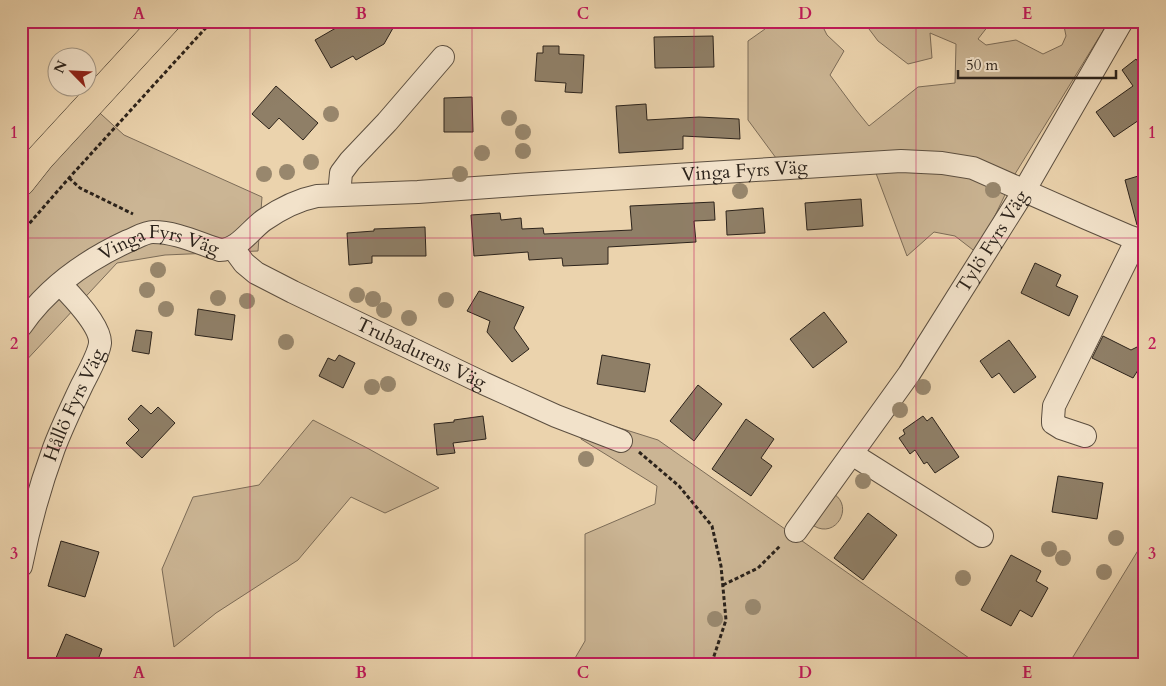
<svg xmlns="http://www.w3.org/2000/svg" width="1166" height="686" font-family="Cardo,serif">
<rect width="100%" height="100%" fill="#ebd3ad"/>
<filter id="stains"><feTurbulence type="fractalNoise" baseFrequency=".004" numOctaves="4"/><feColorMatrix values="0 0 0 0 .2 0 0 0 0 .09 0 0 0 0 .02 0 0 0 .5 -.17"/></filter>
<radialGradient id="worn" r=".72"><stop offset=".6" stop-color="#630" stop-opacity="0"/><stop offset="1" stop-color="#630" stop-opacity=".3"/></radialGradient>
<g fill="#cbb594" stroke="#7c6c58">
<path d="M771 21H820L827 35 844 51 830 75 856 110 869 126 918 87 955 83 956 44 930 33 932 58 908 64 878 41 863 21H992L978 39 986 45 1016 40 1043 54 1062 45 1066 36 1063 21H1109L1015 174 977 253 955 236 934 232 907 256 871 160 776 158 748 120V41L765 29Z"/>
<path d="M80 95 124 135 262 197 258 251 165 255 117 263 21 366V161Z"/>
<path d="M589 416 604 423 658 440 979 665H571L585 641V534L655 504 657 486 581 439Z"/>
<path d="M313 420 369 449 439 488 385 513 351 497 298 560 216 613 174 647 162 569 193 497 259 485Z"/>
<path d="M834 494C854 507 836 539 814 526Z"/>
<path d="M1145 539V665H1068Z"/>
</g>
<g fill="#8f7f67" stroke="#2c231b">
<path d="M348 21H397L384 44 356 60 353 56 331 68 315 40Z"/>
<path d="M713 36 714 67 655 68 654 37Z"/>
<path d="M543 46H559V54L584 55 582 93 565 92 566 83 535 81 537 53H543Z"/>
<path d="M1136 59 1145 71V116L1114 137 1096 112 1133 86 1122 70Z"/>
<path d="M276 86 318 123 303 140 279 118 269 129 252 114Z"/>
<path d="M472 97 473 132H444V98Z"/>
<path d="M646 104 647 120 699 117 739 119 740 139 683 136V149L619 153 616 106Z"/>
<path d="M1145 174V228L1137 225 1125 180Z"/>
<path d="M861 199 863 226 807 230 805 203Z"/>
<path d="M714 202 715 220 694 221 696 242 608 247V264L563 266 562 258 529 260 528 252 474 256 471 215 500 213 501 220 521 218 522 229 543 228 544 234 632 230 630 206Z"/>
<path d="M763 208 765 233 727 235 726 211Z"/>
<path d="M425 227 426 256H372V263L349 265 347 233 374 231V229Z"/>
<path d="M1035 263 1061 275 1056 286 1078 296 1069 316 1021 293Z"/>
<path d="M479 291 524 307 514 328 529 349 512 362 487 332 490 321 467 311Z"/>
<path d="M198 309 235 315 232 340 195 335Z"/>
<path d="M824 312 847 342 813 368 790 339Z"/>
<path d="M136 330 152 332 149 354 132 351Z"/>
<path d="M1103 336 1131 350 1145 343V359L1133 378 1092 358Z"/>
<path d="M1009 340 1036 377 1014 393 999 373 992 378 980 361Z"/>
<path d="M339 355 355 363 343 388 319 376 328 358 335 361Z"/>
<path d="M602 355 650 364 645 392 597 384Z"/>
<path d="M698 385 722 404 694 441 670 421Z"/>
<path d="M141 405 151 414 158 407 175 423 142 458 126 443 139 430 128 419Z"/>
<path d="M483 416 486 439 453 443 455 453 437 455 434 424 454 422V420Z"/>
<path d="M923 416 927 421 932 417 959 457 935 473 927 462 924 464 915 450 910 454 899 438 905 434 903 430Z"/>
<path d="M746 419 774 439 761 458 772 466 751 496 712 469Z"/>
<path d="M1058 476 1103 483 1097 519 1052 512Z"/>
<path d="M868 513 897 535 863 580 834 558Z"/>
<path d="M61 541 99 552 85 597 48 586Z"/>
<path d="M1011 555 1041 571 1036 581 1048 588 1032 617 1020 610 1011 626 981 610Z"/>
<path d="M66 634 102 649 96 665H53Z"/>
</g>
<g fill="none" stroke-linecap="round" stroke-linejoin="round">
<defs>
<g id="minor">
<path d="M339 195 341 173 350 161 387 122 443 57"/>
<path id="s1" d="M233 248 244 263 256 273 293 292 483 383 556 416 621 441"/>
<path id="s2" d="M21 326C47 288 87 260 128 241 136 238 145 232 153 232 176 232 198 243 220 250 238 250 249 231 264 220 280 209 297 200 317 196L418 192 531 184 901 161 942 163 973 168 1086 218 1128 236 1145 242"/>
<path d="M1085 436 1061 428 1053 423V419L1054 406 1137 239"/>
<path d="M852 454 982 536"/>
<path id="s3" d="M796 531 909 374 1024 191 1122 21"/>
<path id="s4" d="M21 566C29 526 40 486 54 448 62 427 72 406 82 385 87 375 99 354 100 343 101 326 72 296 60 284"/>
</g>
<path id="major" d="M21 182 40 158 166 21"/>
</defs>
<use href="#minor" stroke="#5c4f40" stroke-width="24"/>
<use href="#major" stroke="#2c231b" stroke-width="29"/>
<g stroke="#2c231b" stroke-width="3" stroke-dasharray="4 2.5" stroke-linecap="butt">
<path d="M69 178 80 188 133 214"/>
<path d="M21 233 69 178 212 21"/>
<path d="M639 452 679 486 712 526 721 566 726 620 711 665"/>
<path d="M723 585 758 568 781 545"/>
</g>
<use href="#minor" stroke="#f2e2ca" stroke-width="22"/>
<use href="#major" stroke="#ebd3ad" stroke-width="28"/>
</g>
<g fill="#98876d">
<circle cx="331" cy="114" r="8"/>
<circle cx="509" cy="118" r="8"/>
<circle cx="523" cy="132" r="8"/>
<circle cx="523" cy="151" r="8"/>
<circle cx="482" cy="153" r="8"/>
<circle cx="311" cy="162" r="8"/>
<circle cx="287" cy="172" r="8"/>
<circle cx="264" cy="174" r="8"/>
<circle cx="460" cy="174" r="8"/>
<circle cx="993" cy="190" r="8"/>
<circle cx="740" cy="191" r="8"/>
<circle cx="158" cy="270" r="8"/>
<circle cx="147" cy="290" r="8"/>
<circle cx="357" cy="295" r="8"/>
<circle cx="218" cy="298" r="8"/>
<circle cx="373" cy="299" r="8"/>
<circle cx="446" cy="300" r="8"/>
<circle cx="247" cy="301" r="8"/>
<circle cx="166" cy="309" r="8"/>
<circle cx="384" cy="310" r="8"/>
<circle cx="409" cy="318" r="8"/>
<circle cx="286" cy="342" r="8"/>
<circle cx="388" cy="384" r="8"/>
<circle cx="372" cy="387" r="8"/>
<circle cx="923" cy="387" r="8"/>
<circle cx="900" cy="410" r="8"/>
<circle cx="586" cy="459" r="8"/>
<circle cx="863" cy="481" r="8"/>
<circle cx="1116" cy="538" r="8"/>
<circle cx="1049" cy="549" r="8"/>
<circle cx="1063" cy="558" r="8"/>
<circle cx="1104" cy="572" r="8"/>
<circle cx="963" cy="578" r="8"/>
<circle cx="753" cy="607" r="8"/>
<circle cx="715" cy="619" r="8"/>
</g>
<path fill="none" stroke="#c2185b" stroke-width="1" stroke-opacity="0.55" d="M250 21V665M472 21V665M694 21V665M916 21V665M21 238H1145M21 448H1145"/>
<g text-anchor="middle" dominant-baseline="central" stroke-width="4" stroke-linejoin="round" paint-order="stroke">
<g font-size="19" fill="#2c231b" stroke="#f2e2ca">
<text stroke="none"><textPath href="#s2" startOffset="776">Vinga Fyrs Väg</textPath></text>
<text stroke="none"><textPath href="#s3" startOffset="350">Tylö Fyrs Väg</textPath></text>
<text stroke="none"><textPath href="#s2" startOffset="170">Vinga Fyrs Väg</textPath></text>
<text stroke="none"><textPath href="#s1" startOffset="218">Trubadurens Väg</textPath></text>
<text stroke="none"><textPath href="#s4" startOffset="170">Hållö Fyrs Väg</textPath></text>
</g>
</g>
<rect width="1166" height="686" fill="none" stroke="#ebd3ad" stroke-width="55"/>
<g transform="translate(72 72) rotate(294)"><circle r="24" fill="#f2e2ca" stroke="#a39684"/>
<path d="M0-4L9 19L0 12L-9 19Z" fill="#8f2418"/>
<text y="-8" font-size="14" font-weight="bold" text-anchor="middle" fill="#2c231b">N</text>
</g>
<path d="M958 70v8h158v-8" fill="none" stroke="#2c231b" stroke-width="2.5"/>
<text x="966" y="70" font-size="15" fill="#2c231b" stroke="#f2e2ca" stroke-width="4" paint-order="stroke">50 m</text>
<rect x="28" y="28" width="1110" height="630" fill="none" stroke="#c2185b" stroke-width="2"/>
<g font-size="16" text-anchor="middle" font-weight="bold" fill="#c2185b">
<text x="139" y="19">A</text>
<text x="361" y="19">B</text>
<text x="583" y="19">C</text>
<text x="805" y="19">D</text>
<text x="1027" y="19">E</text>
<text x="14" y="138">1</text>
<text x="1152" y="138">1</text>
<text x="14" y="349">2</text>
<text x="1152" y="349">2</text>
<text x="14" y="559">3</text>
<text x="1152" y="559">3</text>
<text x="139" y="678">A</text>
<text x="361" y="678">B</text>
<text x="583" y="678">C</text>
<text x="805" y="678">D</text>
<text x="1027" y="678">E</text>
</g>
<rect width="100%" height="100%" filter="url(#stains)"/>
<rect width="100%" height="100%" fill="url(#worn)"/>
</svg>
